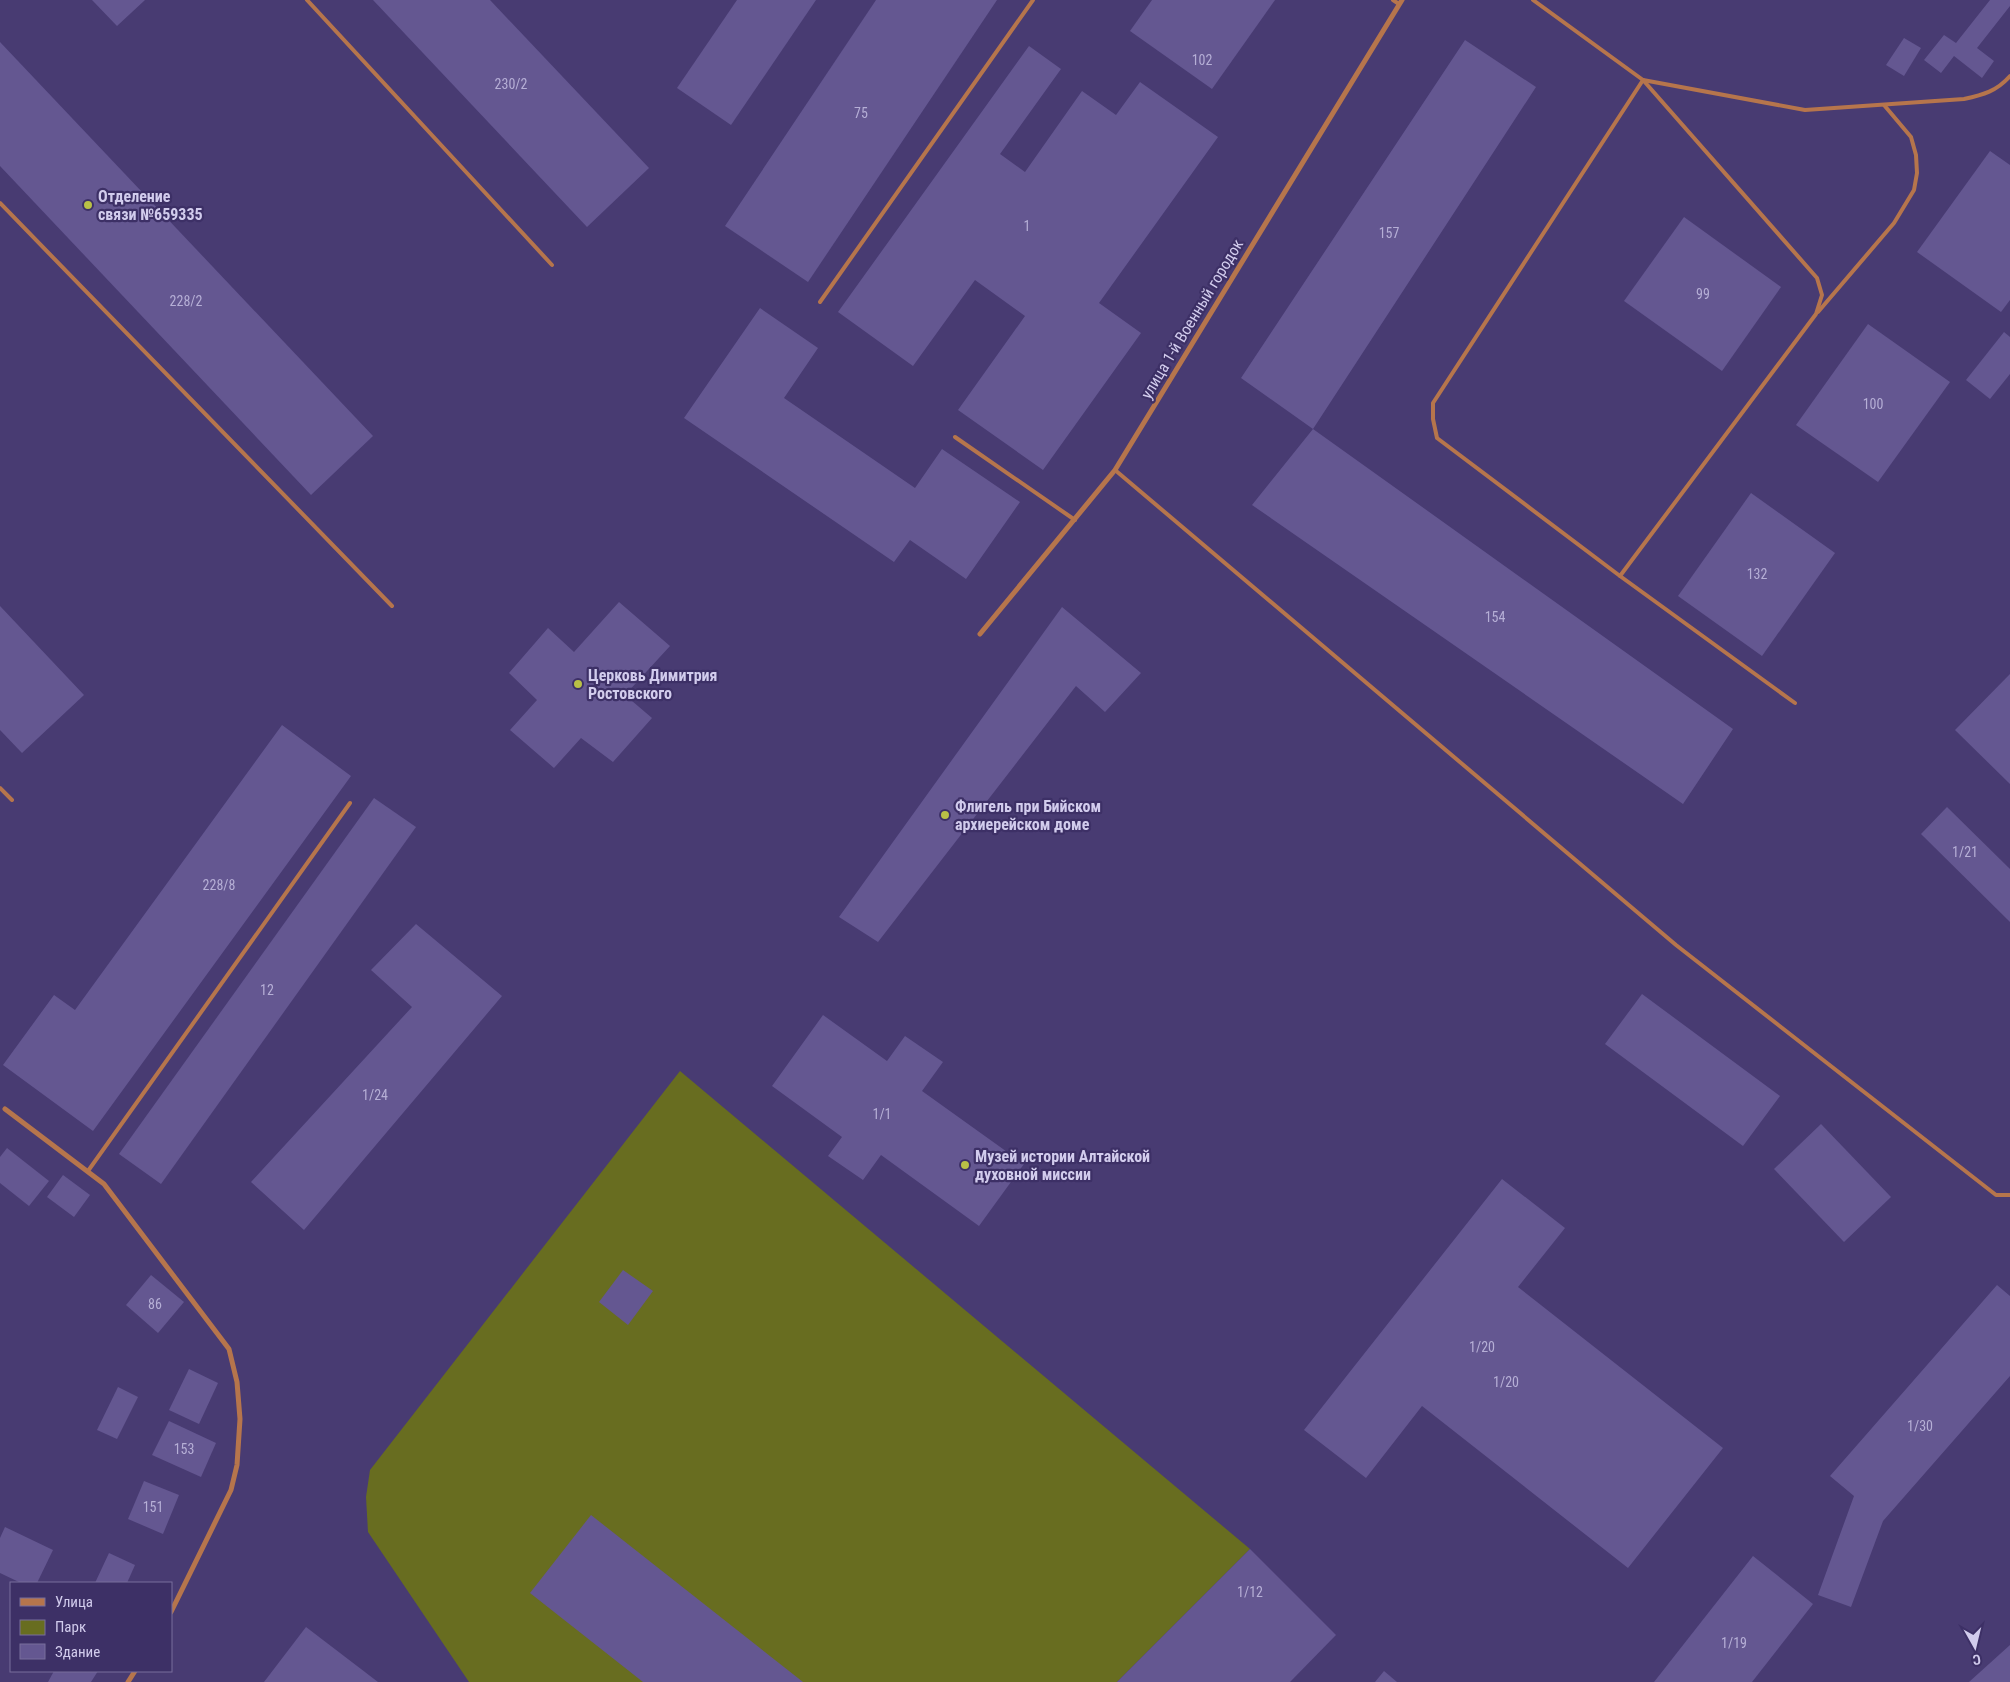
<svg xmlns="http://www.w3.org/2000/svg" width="2010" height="1682" font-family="'Roboto Condensed',sans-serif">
<rect width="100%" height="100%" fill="#483b72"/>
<path fill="#686d20" d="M680 1071 1250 1549 1117 1682H469L368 1532 366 1497 370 1470Z"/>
<g fill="#645791">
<path d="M92 0H145L117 26Z"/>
<path d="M373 0H490L649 168 587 227Z"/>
<path d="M737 0H816L731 125 677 88Z"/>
<path d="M876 0H997L808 282 725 226Z"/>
<path d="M1152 0H1275L1212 89 1130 31Z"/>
<path d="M1990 0H2010V6L1977 48 1994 61 1982 78 1954 56 1941 73 1924 60 1944 35 1956 43Z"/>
<path d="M1904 38 1921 48 1904 76 1886 65Z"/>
<path d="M1465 40 1536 87 1313 429 1733 729 1683 804 1252 505 1313 429 1241 378Z"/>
<path d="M0 42 373 436 311 495 0 166Z"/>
<path d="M1029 46 1061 69 1000 154 1025 172 1082 91 1116 115 1140 82 1218 137 1099 303 1141 333 1043 470 958 410 1025 316 975 280 913 366 838 312Z"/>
<path d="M1990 151 2010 165V300L2001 312 1917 252Z"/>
<path d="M1684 217 1781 287 1722 371 1624 301Z"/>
<path d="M760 308 818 348 784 398 915 488 942 449 1020 502 966 579 910 540 894 562 684 418Z"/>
<path d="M1868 324 1950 382 1878 482 1796 425Z"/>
<path d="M2004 332 2010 337V374L1990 399 1966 380Z"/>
<path d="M1751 493 1835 553 1762 656 1678 596Z"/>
<path d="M619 602 670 646 625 695 652 718 613 762 581 738 554 768 510 730 537 700 509 673 548 628 574 652Z"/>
<path d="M0 606 84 695 22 753 0 730Z"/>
<path d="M1062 607 1141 673 1105 712 1076 686 878 942 839 917Z"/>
<path d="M2010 674V784L1955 730Z"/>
<path d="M282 725 351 776 93 1131 3 1065 54 995 75 1010Z"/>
<path d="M374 798 416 827 161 1184 119 1154Z"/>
<path d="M1947 807 2010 869V922L1921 834Z"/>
<path d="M416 924 502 996 304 1230 251 1182 412 1007 371 970Z"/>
<path d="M1642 994 1780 1096 1743 1146 1605 1044Z"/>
<path d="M823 1015 887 1061 905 1036 943 1062 922 1091 1024 1164 979 1226 881 1155 863 1180 828 1156 842 1137 772 1086Z"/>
<path d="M1821 1124 1891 1197 1844 1242 1774 1169Z"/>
<path d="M7 1148 49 1181 29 1206 0 1183V1157Z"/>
<path d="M63 1175 90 1195 74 1217 47 1197Z"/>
<path d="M1502 1179 1565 1228 1518 1287 1723 1448 1628 1568 1422 1406 1366 1478 1304 1430Z"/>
<path d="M623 1270 653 1291 628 1325 599 1302Z"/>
<path d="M151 1275 184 1302 158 1333 126 1305Z"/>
<path d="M1997 1285 2010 1296V1376L1883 1521 1851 1607 1818 1595 1854 1496 1830 1476Z"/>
<path d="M189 1369 218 1383 199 1424 169 1410Z"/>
<path d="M118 1387 138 1397 117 1439 97 1430Z"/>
<path d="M169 1421 216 1443 201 1477 152 1455Z"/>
<path d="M144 1481 179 1495 163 1534 128 1519Z"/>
<path d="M591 1515 803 1682H643L530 1593Z"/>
<path d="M5 1527 53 1550 37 1583H21L0 1573V1538Z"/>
<path d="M1250 1549 1336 1635 1290 1682H1117Z"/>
<path d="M109 1553 135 1565 127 1583H95Z"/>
<path d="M1753 1556 1813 1604 1752 1682H1654Z"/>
<path d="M306 1627 378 1682H264Z"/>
<path d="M2010 1645V1682H1969Z"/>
<path d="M54 1671H98L91 1682H48Z"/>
<path d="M1384 1671 1397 1682H1375Z"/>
</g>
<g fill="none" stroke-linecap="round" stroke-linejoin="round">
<g stroke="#b6754c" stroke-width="4">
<path d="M307 0 552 265"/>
<path d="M1393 0 1399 4"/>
<path d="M1533 0 1643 80 1433 403V419L1437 438 1620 576 1795 703"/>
<path d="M1643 80 1805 110 1964 99C1983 95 1997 91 2010 76"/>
<path d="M0 203 392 606"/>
<path d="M820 302 1033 0"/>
<path d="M1818 312 1894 223 1914 190 1917 173 1916 155 1911 137 1884 105"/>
<path d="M955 437 1075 520"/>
<path d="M1115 470 1676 945 1996 1195H2010"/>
<path d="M1620 576 1816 314 1822 295 1817 278 1643 80"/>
<path d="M0 788 12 800"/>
<path d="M88 1171 350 803"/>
</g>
<g stroke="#b6754c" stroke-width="5">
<path d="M980 634 1115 470 1402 0"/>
<path d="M5 1109 104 1184 229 1349 237 1382 240 1419 237 1465 231 1490 171 1612"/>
<path d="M128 1682 135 1671"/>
</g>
</g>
<g fill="#b9c046" stroke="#3d3066" stroke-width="2">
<circle cx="88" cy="205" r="5"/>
<circle cx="578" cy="684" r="5"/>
<circle cx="945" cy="815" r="5"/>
<circle cx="965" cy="1165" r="5"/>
</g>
<g text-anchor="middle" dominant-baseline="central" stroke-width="4.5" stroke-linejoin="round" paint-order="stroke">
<g font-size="14" fill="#b6afd6">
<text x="1202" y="60">102</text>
<text x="511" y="84">230/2</text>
<text x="861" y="113">75</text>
<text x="1027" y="226">1</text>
<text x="1389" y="233">157</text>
<text x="1703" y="294">99</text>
<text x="186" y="301">228/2</text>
<text x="1873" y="404">100</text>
<text x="1757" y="574">132</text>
<text x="1495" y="617">154</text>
<text x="1965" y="852">1/21</text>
<text x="219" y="885">228/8</text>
<text x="267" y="990">12</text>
<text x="375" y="1095">1/24</text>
<text x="882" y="1114">1/1</text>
<text x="155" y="1304">86</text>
<text x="1482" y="1347">1/20</text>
<text x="1506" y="1382">1/20</text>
<text x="1920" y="1426">1/30</text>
<text x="184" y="1449">153</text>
<text x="153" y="1507">151</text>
<text x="1250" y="1592">1/12</text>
<text x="1734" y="1643">1/19</text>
</g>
<g font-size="16" font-weight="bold" fill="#d2cced" stroke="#3d3066" text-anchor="start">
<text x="98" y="196">Отделение<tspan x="98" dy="18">связи №659335</tspan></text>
<text x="588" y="675">Церковь Димитрия<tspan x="588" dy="18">Ростовского</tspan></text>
<text x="955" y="806">Флигель при Бийском<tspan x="955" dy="18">архиерейском доме</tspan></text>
<text x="975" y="1156">Музей истории Алтайской<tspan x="975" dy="18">духовной миссии</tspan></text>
</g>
<g font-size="16" fill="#d2cced" stroke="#3d3066">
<text transform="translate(1192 319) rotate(-59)">улица 1-й Военный городок</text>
</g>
</g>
<rect x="10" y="1582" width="162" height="90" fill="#3d3066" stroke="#796e9c"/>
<rect x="20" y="1598" width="25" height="8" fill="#b6754c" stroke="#796e9c"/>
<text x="55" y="1607" font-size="15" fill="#d2cced">Улица</text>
<rect x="20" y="1620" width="25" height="15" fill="#686d20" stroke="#796e9c"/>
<text x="55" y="1632" font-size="15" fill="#d2cced">Парк</text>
<rect x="20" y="1644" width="25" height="15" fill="#645791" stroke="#796e9c"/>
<text x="55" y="1657" font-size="15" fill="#d2cced">Здание</text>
<g transform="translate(1975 1647) rotate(172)" stroke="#3d3066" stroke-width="4" paint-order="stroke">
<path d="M0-4L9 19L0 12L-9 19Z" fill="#d2cced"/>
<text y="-8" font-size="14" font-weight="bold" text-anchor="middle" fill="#d2cced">С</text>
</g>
</svg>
